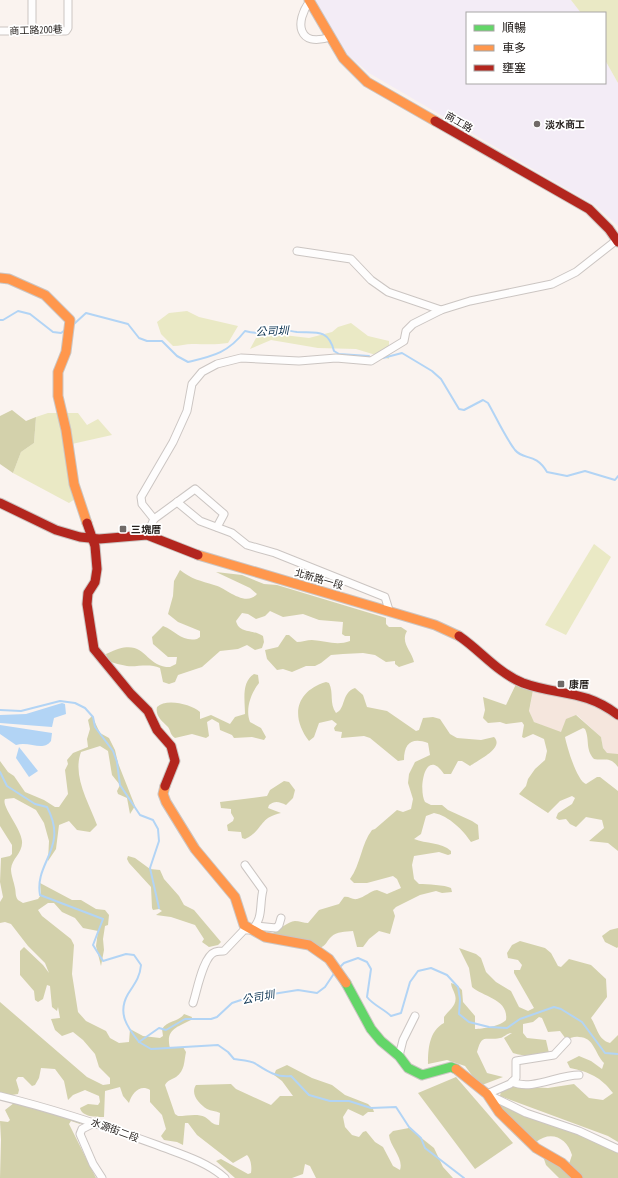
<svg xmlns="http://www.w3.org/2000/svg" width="618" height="1178" font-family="'PT Sans Narrow','Noto Sans TC',sans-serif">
<rect width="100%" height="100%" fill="#faf3ef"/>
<path fill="#f5e6dd" d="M534 685 618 712V754H607L603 748 601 737 577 715 561 733 534 722 529 712Z"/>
<path fill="#f3ecf6" d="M314 0H571L581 13H467V83H605V60L618 83V226L596 206 369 73 347 54Z"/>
<g fill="#eae9c5">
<path d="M571 0H618V83L605 60V13H581Z"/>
<path d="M187 311 199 317 238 326 228 343C215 345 205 344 192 344 186 344 180 346 173 346L161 334 157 322 169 313Z"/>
<path d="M351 323 368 336 389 341V359L356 349 318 348 271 340 250 349 256 338 275 334 309 338 332 332 338 327Z"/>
<path d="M48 413H78L87 425 98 419 112 435 63 446 75 499 69 503 13 473 21 452 34 443 36 417Z"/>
<path d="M594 544 611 557 566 635 545 625Z"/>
</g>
<g fill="#d3d1ab">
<path d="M12 410 26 421 36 417 34 443 21 452 13 473 0 464V416Z"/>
<path d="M180 570C191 579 201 581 214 585 225 587 245 608 257 594L250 588 216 572 242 575 264 584 277 585 383 617 386 618V624L389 627H401L407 631C400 643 412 651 414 662L399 667 395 664V661L386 662 375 655 363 653 343 654 331 655 321 663 315 666H306L292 672 283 669 277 670 267 659 265 650 278 647 286 635H289L297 642C302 642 307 640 312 640 326 641 337 646 350 641V636H345L342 634 343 622 319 620 303 614 283 617 270 611 265 616 256 619 248 614 242 613 236 621C239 634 253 629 263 636L264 642 262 648 255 650 247 645 238 649 220 651 202 667 178 675 175 682 169 684 163 682 160 668C149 663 138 667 127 666 121 665 114 663 108 661L106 654C147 633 142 667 170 667L176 664 177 657H168L153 644 152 637 163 626C176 631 182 642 197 639L200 637V631L178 622 168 614 173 596 174 581Z"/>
<path d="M254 674 258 675 259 683C251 693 245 709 250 722L261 728 266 737 264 740 252 737 234 738 232 735 220 730 219 723 212 719 207 722 209 736 206 738 192 734 175 738C170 735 171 731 168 727 162 721 155 716 157 707 166 698 191 704 200 712V719L211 715 230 724 235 717 245 714C245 701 241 682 254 674Z"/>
<path d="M518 680 534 685 529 711 534 722 561 732 566 719 576 715 601 737 603 748 607 753 618 754V767C610 756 604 761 594 759 585 749 590 740 585 729L583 728 565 737C567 747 577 781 586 784L597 777H600L618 791V851L608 843 589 841 604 828 602 820 586 817 576 827 570 824 566 819 559 820 556 818 558 813 572 804 575 798 572 796 560 801 548 813 519 794 526 786 528 779 535 769 545 760 547 751 544 739 533 734 524 738 522 737 524 725 522 722 506 724 500 722 488 723 483 718 485 710 483 697 506 705Z"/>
<path d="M326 682 329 683C334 693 329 703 336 713 346 709 341 693 355 688L363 695 367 707 387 711 416 731 419 730 423 718 433 717 440 719 450 734 457 738 481 740 494 737C505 748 478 760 470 766L462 761H458L451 774H444C425 746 418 790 425 802L431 805H442L448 810 472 821 478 825 479 839 471 842C463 830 449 816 434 813L426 816 421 834 414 839C426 844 441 842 451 851V854L448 855 439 852 414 856 412 865 414 879 419 884C427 884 445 885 451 888L452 892 442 893 436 891 420 895 396 907 393 910 395 916 390 934 379 931 369 939 363 947H357L353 931C345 932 337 931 331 937 326 942 326 946 319 948L269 935C278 931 288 921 295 921 299 921 304 923 308 923L319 910 339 904 344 897C349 896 352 900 357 899 365 897 370 891 377 890L387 894 401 888 397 879 393 876 367 883H354L350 879C361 864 361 844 372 830L375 829 397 810 403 812 411 809 413 799 408 783 409 774 415 762 430 755 428 743C412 737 404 743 404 760L398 761 370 738 364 736 341 738 342 732 335 731 334 728 337 724 332 720 319 723 314 737 309 741C290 716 296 691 326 682Z"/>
<path d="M92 716 100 733 109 738 115 750 118 763 135 806 130 814 127 798 118 794 117 791 120 785 112 775 108 751 100 746 81 752C72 776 89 803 97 825L90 832 77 830 69 821 59 825 56 849 48 861 49 841 44 823 36 810 14 798 5 799C1 806 21 828 22 841 23 853 12 858 11 869 11 875 14 882 15 888 16 892 15 896 18 900L23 903 38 899 41 895 40 883 72 900H81L96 909 105 910 109 915 108 925 105 926 103 939 104 950 101 966 96 946 98 931 83 928 75 918 62 912 54 903H48L38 910 42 916 71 939 74 945 72 974 78 1012 86 1021 106 1031 110 1038 119 1043 129 1042 130 1029 143 1036 160 1038 163 1036 162 1029C168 1020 179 1022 184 1014L192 1017 191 1020C178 1027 165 1029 170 1048L183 1047 186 1052C184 1061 185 1071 176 1077 171 1080 168 1080 165 1085L175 1114 178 1116C187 1116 197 1113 205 1117 210 1120 212 1125 219 1125L220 1113C216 1111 211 1111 207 1109 199 1104 190 1094 196 1085L231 1084 236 1089 271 1105 280 1096H293L282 1081 274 1075 276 1070 287 1065 312 1078 332 1085 345 1095 368 1104 373 1109 374 1112H368L363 1116 348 1109 343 1117 345 1127 352 1135 359 1137 363 1132 366 1131 375 1142 383 1147 393 1166 400 1170C404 1158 390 1147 389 1135L393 1131 409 1128 434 1148 443 1167 453 1178H316L310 1166 305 1164 303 1174 292 1178H235L216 1161 221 1159 248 1174 251 1173C252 1167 251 1159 247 1155L233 1163 197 1135 188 1123H185L183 1145 177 1142 164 1140 161 1136 166 1129 162 1115 150 1102V1090C140 1084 132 1093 129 1103L123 1096 120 1087 105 1091 104 1117C96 1117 82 1117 80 1108L88 1104 98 1105 100 1102 99 1096 85 1090 73 1095 68 1100 64 1081 55 1069 41 1068 39 1078 35 1085 32 1086 23 1077H18L16 1080 19 1090 18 1094 6 1096 0 1092V1002L87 1077 103 1085 110 1084V1078L99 1067 95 1054 83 1040 73 1032 62 1036 55 1030 51 1019 60 1018 58 1007 57 1011 52 1007 50 986 47 985 43 999 38 1002 35 1000 34 991 20 975V951L24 947 43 965 49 973 45 963 28 946 11 924 5 922 0 923V902L3 897 0 882 1 858 10 856 12 854V845L0 826V761L8 772 14 776 25 792 44 800 55 807H59L68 794 65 770 68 764 67 760 73 753 88 747 87 739 90 729 88 720Z"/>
<path d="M284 781 289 782 295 790 293 798 286 805C280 802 275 800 269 805L268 808 281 813C258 818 264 830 245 839L242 838 241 832 228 831 227 825 233 821 234 818 231 813V809L221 808 220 802 267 796 270 790Z"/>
<path d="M128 856 135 858 150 869 160 870 164 879 179 896 184 905 194 910 221 942 218 945 209 947 202 942 204 939 195 925 171 917 156 915 162 911 159 909 153 910 152 908 151 887 129 863 127 859Z"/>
<path d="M618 928V947L617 948 605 942 602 936 610 930Z"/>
<path d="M520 941 545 948 551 953 558 966 561 967 569 959 591 965 606 979 607 997 591 1018C597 1027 598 1040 610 1043L618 1035V1142L608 1136 500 1096 501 1091 509 1086 548 1088 574 1084 589 1098 603 1100 613 1093C601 1077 589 1072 570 1068L567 1062 579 1056 591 1061 602 1069 604 1063C595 1054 594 1037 579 1037 574 1036 570 1039 566 1039L560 1031 548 1032 542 1018 539 1017 533 1022 523 1024V1033L527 1038 546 1040 549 1053C536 1056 526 1057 513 1053L504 1038 512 1033C506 1033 505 1037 500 1038 485 1041 482 1033 477 1052L487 1073 503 1077 482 1085 477 1082 465 1066 447 1060 428 1064C428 1049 429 1031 444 1023V1017C449 1010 458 1005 455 995 454 991 451 987 451 983L457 985 462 990 463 1002 475 1016V1029C482 1029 501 1026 506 1020 509 999 483 997 472 987L469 968 459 948 476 954 481 958 486 972 496 982 511 991 519 1007 528 1011 534 1008 514 973V970H520L522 965 518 960 508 958 507 953 512 945Z"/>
<path d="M456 1077 513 1143 475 1169 418 1093Z"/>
<path d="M498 1101 618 1147V1178H559L546 1165 542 1153 569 1164 572 1155C567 1138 551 1130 536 1142L506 1118Z"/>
<path d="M14 1103 82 1121 80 1124 71 1121 69 1124 96 1178H0L1 1140 0 1121 8 1122 10 1120 5 1110Z"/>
</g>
<g fill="#b2d4f5">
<path d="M62 703 65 704 66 714 54 718 52 727 0 723V715L26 714Z"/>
<path d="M0 725 52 733 51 741C43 752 30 741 16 745L0 734Z"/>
<path d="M19 747 38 771 29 777 16 758Z"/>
</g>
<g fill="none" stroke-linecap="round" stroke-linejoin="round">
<g stroke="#b2d4f5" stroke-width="2">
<path d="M0 320H3L18 311 30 314 53 332 61 333 65 330"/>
<path d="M74 324 86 313 128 324 139 338 147 341H162L177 356 188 362C213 356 228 353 245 331 259 335 261 331 275 329 282 329 290 331 297 332 315 333 328 328 334 351L339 354 369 356"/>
<path d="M383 358 402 353 432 371 441 379 459 409 464 410 483 400 488 403C496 417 505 437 515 450 524 461 535 452 547 472L567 476 585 471 615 480 618 476"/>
<path d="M0 710 21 711 60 701 75 703 85 708 93 717 95 727 113 751 117 762 120 785 140 815 153 820 158 829 159 841 150 868 159 908"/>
<path d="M0 772 7 786 35 804 47 807C69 848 34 862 40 895L103 919 93 945 103 961 126 954 134 955 141 965C140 977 135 983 128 994 117 1013 127 1027 139 1042L159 1028 166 1030 185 1019H211L217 1017 232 1003 247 998 298 990 317 993 325 987 335 972"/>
<path d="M339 968 344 963 358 958 367 962 371 969 367 997C373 1005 384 1009 391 1016L401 1013 410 982 418 971 431 968 447 975 458 987 460 999 459 1014 469 1022 489 1027 507 1028 520 1019 554 1007 561 1009 582 1022 605 1053 618 1054"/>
<path d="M139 1042 151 1049 218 1045 228 1052 234 1059C240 1060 251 1060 256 1064 267 1071 277 1078 291 1076L309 1095 330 1101H349L371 1108 396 1107 409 1127 421 1138 425 1148 464 1178"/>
</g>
<defs>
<g id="street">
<path d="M32 0V31"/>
<path d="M310 1C294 22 298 48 330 37"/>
<path d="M0 31H66L68 28V0"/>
<path d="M297 251 351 259 371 280 388 292 441 310"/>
<path d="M177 502 200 521 232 533 247 545 275 553 385 597 389 610"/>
<path d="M154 519 142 504 141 497 173 442 187 411 192 384 202 372 217 364 241 358 299 361 336 358 371 361 404 341 406 331 413 324 441 310 470 301 552 284 576 272 618 239"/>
<path d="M147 535 154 519 195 489 224 514 217 527"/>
<path d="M256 926 276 928 279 925 281 918"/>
<path d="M193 1003C197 991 203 956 215 952 218 951 221 951 224 951L244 930H251C264 919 259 905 263 890L245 865"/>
<path d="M567 1041 554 1055 516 1061V1078L510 1084 487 1094 526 1113 579 1131 618 1149"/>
<path d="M399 1056 403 1040 415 1016"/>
<path d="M512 1082C532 1091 557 1075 579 1075"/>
<path d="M0 1096C54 1109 105 1126 157 1145 180 1154 206 1161 225 1178"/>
<path d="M96 1122 82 1129 80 1134 93 1164 102 1178"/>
</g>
<path id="fast" d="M346 983 371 1029 381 1041 399 1056 408 1068 422 1075 451 1067 456 1069"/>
<g id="slow">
<path d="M309 0 343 58 367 82 435 121"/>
<path d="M0 278 9 279 45 295 70 320 66 352 58 372V396L66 430 74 484 87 523"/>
<path d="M198 555 435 625 459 636"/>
<path d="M165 786 163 794 166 802 195 849 235 897 244 925 265 937 309 945 329 959 346 983"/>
<path d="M456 1069 487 1094 499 1112 536 1148 562 1163 578 1178"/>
</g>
<g id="jam">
<path d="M435 121 589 209 609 229 618 242"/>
<path d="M0 503 56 530 80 537 99 539 147 535 198 555"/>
<path d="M87 523 95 546 97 569 95 582 88 593 87 604 94 649 131 694 148 711 157 730 171 746 175 761 165 786"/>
<path d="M459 636C481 651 498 673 523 683 559 696 584 689 618 715"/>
</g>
</defs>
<use href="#street" stroke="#cbc5c2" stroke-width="9"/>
<use href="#fast" stroke="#cbc5c2" stroke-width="11"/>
<use href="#slow" stroke="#cbc5c2" stroke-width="11"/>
<use href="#jam" stroke="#cbc5c2" stroke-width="11"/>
<use href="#street" stroke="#fefdfd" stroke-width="7"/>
<use href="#fast" stroke="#63d668" stroke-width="9"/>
<use href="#slow" stroke="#ff974d" stroke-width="9"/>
<use href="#jam" stroke="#b3261e" stroke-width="9"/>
</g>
<g fill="#706a67" stroke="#fff" stroke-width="1.5">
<circle cx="537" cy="124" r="4"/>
<rect x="119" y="525" width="8" height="8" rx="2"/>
<rect x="557" y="680" width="8" height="8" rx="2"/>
</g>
<g text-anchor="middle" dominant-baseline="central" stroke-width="3.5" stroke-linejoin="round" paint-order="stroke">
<g font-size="10" fill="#26211e" stroke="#fff">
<text transform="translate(36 30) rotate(-2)">商工路200巷</text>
<text transform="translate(459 122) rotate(30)">商工路</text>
<text transform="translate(319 579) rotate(16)">北新路一段</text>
<text transform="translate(115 1130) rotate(20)">水源街二段</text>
</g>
<g font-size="10" font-weight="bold" fill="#26211e" stroke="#fff" text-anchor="start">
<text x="545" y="124">淡水商工</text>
<text x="131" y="529">三塊厝</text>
<text x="569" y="684">康厝</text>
</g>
<g font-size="11" font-style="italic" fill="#072f4e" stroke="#fff">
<text transform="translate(272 331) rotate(-3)">公司圳</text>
<text transform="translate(258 997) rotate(-11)">公司圳</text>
</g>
</g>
<rect x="466" y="12" width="140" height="72" fill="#ffffff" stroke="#a8a6a5"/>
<rect x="474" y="25" width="20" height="6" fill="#63d668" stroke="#a8a6a5"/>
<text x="502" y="32" font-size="12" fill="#26211e">順暢</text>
<rect x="474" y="45" width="20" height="6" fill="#ff974d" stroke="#a8a6a5"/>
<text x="502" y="52" font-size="12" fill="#26211e">車多</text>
<rect x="474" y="65" width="20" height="6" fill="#b3261e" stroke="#a8a6a5"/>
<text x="502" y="72" font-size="12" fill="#26211e">壅塞</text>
</svg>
